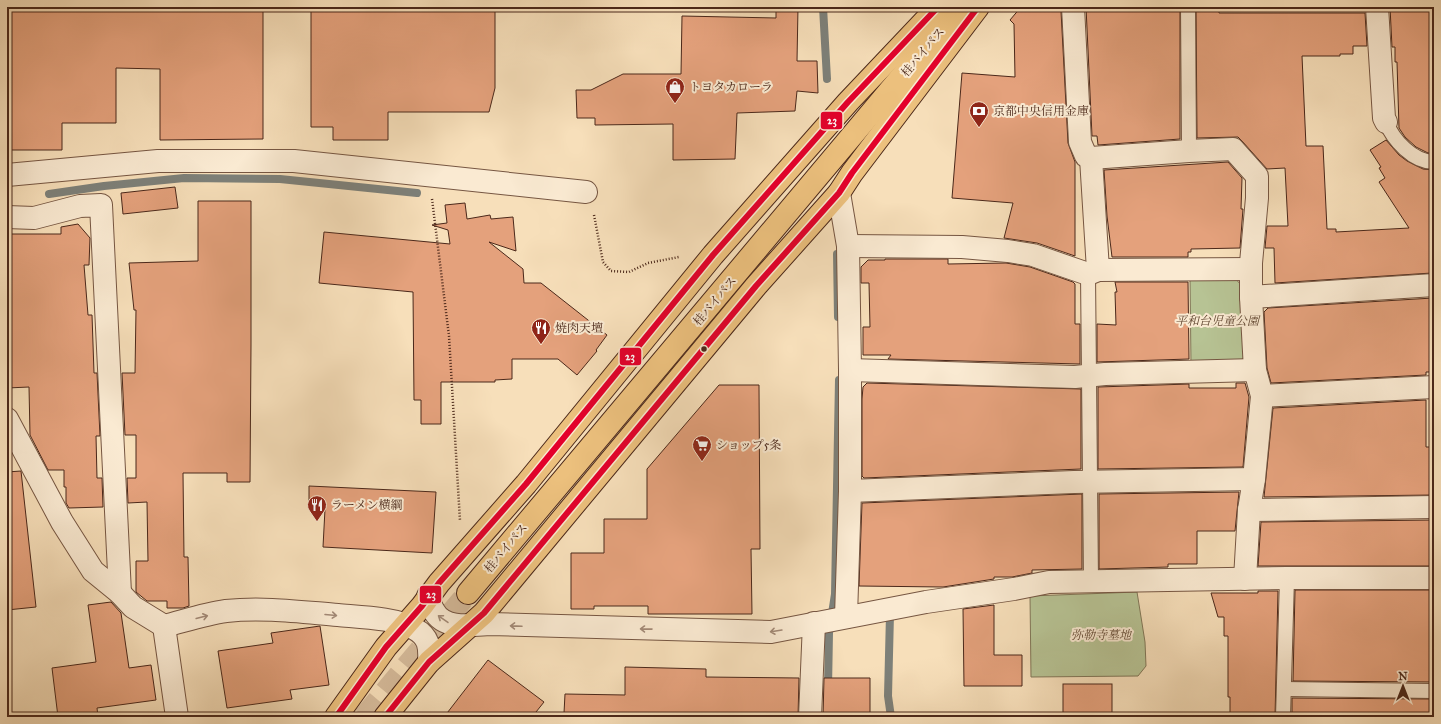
<svg xmlns="http://www.w3.org/2000/svg" width="1441" height="724" font-family="'IM FELL Great Primer','Noto Serif JP',serif">
<rect width="100%" height="100%" fill="#f7dfba"/>
<filter id="stains"><feTurbulence type="fractalNoise" baseFrequency=".005" numOctaves="4"/><feColorMatrix values="0 0 0 0 .2 0 0 0 0 .09 0 0 0 0 .02 0 0 0 .5 -.17"/></filter>
<radialGradient id="worn" r=".72"><stop offset=".6" stop-color="#630" stop-opacity="0"/><stop offset="1" stop-color="#630" stop-opacity=".3"/></radialGradient>
<g fill="#b7c394" stroke="#817657">
<path d="M1190 277H1234L1241 285 1245 356 1238 364 1191 365Z"/>
<path d="M1137 592 1145 642 1146 666 1138 676 1031 677 1030 596Z"/>
</g>
<g fill="none" stroke-linecap="round" stroke-linejoin="round">
<g stroke="#7d8079" stroke-width="8">
<path d="M823 7 827 79"/>
<path d="M49 194 104 186 184 178 280 179 417 193"/>
<path d="M837 254 838 317"/>
<path d="M890 614 888 696 891 717"/>
<path d="M828 688 829 633 835 594 839 380"/>
</g>
</g>
<g fill="#e4a17c" stroke="#4b281a">
<path d="M7 7H263V139L160 140V69L116 68V123H62V150H7Z"/>
<path d="M311 7H495V88L489 112H388V140H333V127H311Z"/>
<path d="M776 7H798L797 61H817L818 93 797 91 795 111 737 113 735 159 673 160V124L595 125V118H577L576 90H591L623 74H681L682 16 776 18Z"/>
<path d="M1021 7H1056L1061 11 1068 143 1075 162V256L1037 243 1004 238 1013 203 952 198 962 73 1015 77 1014 24 1010 20Z"/>
<path d="M1086 7 1180 8V139L1098 145 1097 136H1092Z"/>
<path d="M1390 7H1434V153H1428L1416 147 1405 137 1399 128 1397 62H1395V47H1392Z"/>
<path d="M1196 8H1219V13H1365L1367 46H1353V54H1340V56H1302L1306 146H1323L1327 229H1336V232L1409 228 1379 182 1385 178 1379 168 1381 167 1370 150 1386 140 1399 155 1407 161 1423 169 1434 170 1433 265 1432 263V273L1275 283 1274 248H1265L1267 226H1288L1285 168 1267 169 1242 141 1238 137 1197 138Z"/>
<path d="M1228 162 1242 178 1241 209H1243L1240 248 1191 249V252H1188V257H1112L1107 216 1104 170Z"/>
<path d="M175 187 178 208 123 214 121 193Z"/>
<path d="M198 201H251V345L250 482H227V473H183L184 557H188L189 606 183 608H167V601H147L136 592V561H148L147 502 128 503 127 478H136V435H125L122 373H135L136 310H134L129 263 198 261Z"/>
<path d="M465 203 467 219 490 215 491 219 513 217 516 251 489 242 523 269 524 283H541L607 335 596 350 597 351 577 375 558 359H512V379L495 380V382H441V424H421V400H414L413 292 319 283 324 232 450 244 448 230 432 225 447 223 445 205Z"/>
<path d="M78 224 90 238 89 265H84L88 315H92L94 373H97L100 436H96L97 478H102L103 507 69 508 66 503V487H64V470H48L30 435 29 387 7 388V234H61V227Z"/>
<path d="M885 259H948V264L1006 263 1030 267 1073 282 1075 284V324H1080V364L888 359 891 355H863V327H870L869 283H861V267L868 260H885Z"/>
<path d="M1115 282H1188L1189 359 1097 362V324L1116 325 1115 292H1117Z"/>
<path d="M1433 298 1434 320V372H1426V375L1271 383 1267 368 1264 312 1268 308Z"/>
<path d="M867 383 1081 389V469L864 478 862 476V399L863 387Z"/>
<path d="M1236 383H1245L1249 397 1243 467 1098 469V387L1189 384V388H1236Z"/>
<path d="M719 385H759L760 549H751L752 614H648V606H594V609H571V553H604V519H647V469Z"/>
<path d="M1426 400V447H1434V495L1264 497 1273 408Z"/>
<path d="M21 471 36 607 7 610V472Z"/>
<path d="M309 486 436 492 432 553 323 547 325 509 309 508Z"/>
<path d="M1239 492 1235 531H1197V564H1168V567L1099 569V494Z"/>
<path d="M1082 494V569L1032 570V573L1012 577H994V579L943 587 859 586 862 503Z"/>
<path d="M1434 520V566H1258L1261 522Z"/>
<path d="M1295 590H1434L1433 682 1293 681Z"/>
<path d="M1258 591H1278L1275 717H1230V697H1228V636H1224V617H1218L1211 593H1258Z"/>
<path d="M111 602 121 613 129 668 151 665 156 700 97 708 98 717H58L52 668 96 662 88 605Z"/>
<path d="M994 605V655H1022V686H964L963 609Z"/>
<path d="M320 626 329 685 290 690 292 699 227 708 218 651 273 643 271 633Z"/>
<path d="M488 660 544 702 532 717H444Z"/>
<path d="M625 667 706 669V677L799 678 798 717H708L564 713 565 694 625 695Z"/>
<path d="M824 678H870V717H823Z"/>
<rect x="1063" y="684" width="49" height="32"/>
<path d="M1292 698 1433 699 1434 717H1292Z"/>
</g>
<g fill="none" stroke-linecap="round" stroke-linejoin="round">
<path stroke="#d5ba9a" stroke-width="22" stroke-dasharray="22 11" stroke-linecap="butt" d="M364 717 468 593"/>
<defs>
<g id="lane">
<path d="M1188 7 1189 151"/>
<path d="M1386 122C1393 140 1413 162 1434 162"/>
<path d="M1088 274 1091 581"/>
<path d="M1284 689 1434 691"/>
<path d="M1283 717 1287 578"/>
</g>
<g id="street">
<path d="M1073 7 1080 142 1086 156 1091 158"/>
<path d="M1377 7 1384 118 1386 122"/>
<path d="M7 175 158 161H294L586 192"/>
<path d="M839 193 848 246 850 370V491L846 617"/>
<path d="M7 217 34 218 80 206 101 205 120 593"/>
<path d="M848 246 962 247 1008 251 1033 255 1088 274 1098 270 1251 269"/>
<path d="M1098 270 1091 158 1189 151 1233 149 1257 176V198L1251 263V297L1255 370 1262 396 1254 479 1249 510 1245 579"/>
<path d="M1251 297 1434 285"/>
<path d="M850 370 1075 377 1105 374 1255 370"/>
<path d="M1262 396 1434 387"/>
<path d="M7 419 62 522 93 571 120 593 133 607 164 626C184 621 205 614 226 611 263 607 301 612 338 615 359 617 397 618 415 629 429 637 430 647 429 662"/>
<path d="M850 491 1074 482 1254 479"/>
<path d="M1249 510 1434 507"/>
<path d="M428 596C430 601 431 607 434 611 444 630 472 625 489 624L771 632 926 602 1014 589 1049 582 1287 578H1434"/>
<path d="M164 626 177 717"/>
<path d="M810 717 814 623"/>
</g>
<g id="highway">
<path d="M468 593 960 7"/>
<path d="M336 717 386 647 422 606 439 583 526 484 713 255 848 102 938 7"/>
<path d="M385 717 429 662 484 613 756 286 839 193 852 173 978 7"/>
</g>
</defs>
<use href="#lane" stroke="#765642" stroke-width="16"/>
<use href="#street" stroke="#765642" stroke-width="24"/>
<use href="#highway" stroke="#4b281a" stroke-width="24"/>
<g stroke="#4b281a" stroke-width="2.5" stroke-dasharray="1 2" stroke-linecap="butt">
<path d="M432 199 449 336 460 521"/>
<path d="M594 215 603 262 611 271 629 272 648 263 679 257"/>
</g>
<use href="#lane" stroke="#faead2" stroke-width="14"/>
<use href="#street" stroke="#faead2" stroke-width="22"/>
<use href="#highway" stroke="#ecc07d" stroke-width="22"/>
<defs>
<g id="bus-1">
<path d="M336 717 386 647 422 606 439 583 526 484 713 255 848 102 938 7"/>
<path d="M385 717 429 662 484 613 756 286 839 193 852 173 978 7"/>
</g>
</defs>
<use href="#bus-1" stroke="#faead2" stroke-width="9"/>
<use href="#bus-1" stroke="#e4002b" stroke-width="6"/>
</g>
<defs><path id="oneway-shaft" d="M-6 0H5M1.5-3L5.5 0L1.5 3" fill="none" stroke-width="1.6" stroke-linecap="round" stroke-linejoin="round"/></defs>
<g stroke="#a28976">
<use href="#oneway-shaft" transform="translate(331 615) rotate(5)"/>
<use href="#oneway-shaft" transform="translate(202 617) rotate(-14)"/>
<use href="#oneway-shaft" transform="translate(443 619) rotate(-145)"/>
<use href="#oneway-shaft" transform="translate(516 626) rotate(-178)"/>
<use href="#oneway-shaft" transform="translate(646 629) rotate(-179)"/>
<use href="#oneway-shaft" transform="translate(776 631) rotate(171)"/>
</g>
<defs>
<symbol id="shop-pin" viewBox="-11 -11 22 30"><path d="M0 17L-7.5 6A9.5 9.5 0 1 1 7.5 6Z" fill="#8f2418" stroke="#faead2"/><path d="M-5-2.5h2.3a2.7 3.5 0 0 1 5.4 0H5L5.5 6h-11ZM-1.5-2.5h3a1.5 2.3 0 0 0-3 0Z" fill="#fff"/></symbol>
<symbol id="bank-pin" viewBox="-11 -11 22 30"><path d="M0 17L-7.5 6A9.5 9.5 0 1 1 7.5 6Z" fill="#8f2418" stroke="#faead2"/><path d="M-6-4H6V4H-6ZM0-2.3a2.3 2.3 0 1 0 0 4.6a2.3 2.3 0 1 0 0-4.6Z" fill="#fff"/></symbol>
<symbol id="restaurant-pin" viewBox="-11 -11 22 30"><path d="M0 17L-7.5 6A9.5 9.5 0 1 1 7.5 6Z" fill="#8f2418" stroke="#faead2"/><path d="M-5-6h1v4h1v-4h1v4h1v-4h1v5L-1.5 .5V6h-2V.5L-5-1ZM5-6V6H3V1.5H1.5Q1.5-4 5-6Z" fill="#fff"/></symbol>
<symbol id="supermarket-pin" viewBox="-11 -11 22 30"><path d="M0 17L-7.5 6A9.5 9.5 0 1 1 7.5 6Z" fill="#8f2418" stroke="#faead2"/><path d="M-6-5.5h2.5l.6 2H6L4.5 2H-2.5L-4.4-4H-6ZM-1.5 3.2a1.3 1.3 0 1 0 .1 0ZM3 3.2a1.3 1.3 0 1 0 .1 0Z" fill="#fff"/></symbol>
</defs>
<g fill-rule="evenodd">
<use href="#shop-pin" x="664" y="76" width="22" height="30"/>
<use href="#bank-pin" x="968" y="100" width="22" height="30"/>
<use href="#restaurant-pin" x="530" y="317" width="22" height="30"/>
<use href="#supermarket-pin" x="691" y="434" width="22" height="30"/>
<use href="#restaurant-pin" x="306" y="494" width="22" height="30"/>
</g>
<circle fill="#4b281a" stroke="#faead2" stroke-width="1.5" cx="704" cy="349" r="3.5"/>
<g text-anchor="middle" dominant-baseline="central" stroke-width="4" stroke-linejoin="round" paint-order="stroke">
<g font-size="12" fill="#4b281a" stroke="#faead2">
<text transform="translate(923 52) rotate(-50)">桂バイパス</text>
<text transform="translate(715 301) rotate(-50)">桂バイパス</text>
<text transform="translate(506 548) rotate(-50)">桂バイパス</text>
</g>
<g font-size="12" fill="#4b281a" stroke="#faead2" text-anchor="start">
<text x="689" y="87">トヨタカローラ</text>
<text x="993" y="111">京都中央信用金庫</text>
<text x="555" y="328">焼肉天壇</text>
<text x="716" y="445">ショップ5条</text>
<text x="331" y="505">ラーメン横綱</text>
</g>
<g font-size="12" font-style="italic" fill="#614732" stroke="#faead2">
<text x="1217" y="321">平和台児童公園</text>
<text x="1101" y="635">弥勒寺墓地</text>
</g>
</g>
<g stroke="#faead2" stroke-width="1.5">
<rect x="820" y="111" width="23" height="19" rx="4" fill="#e4002b"/>
<rect x="619" y="347" width="23" height="19" rx="4" fill="#e4002b"/>
<rect x="419" y="585" width="23" height="19" rx="4" fill="#e4002b"/>
</g>
<g font-size="11" text-anchor="middle" font-weight="bold" fill="#fff">
<text x="832" y="124">23</text>
<text x="630" y="360">23</text>
<text x="431" y="598">23</text>
</g>
<rect width="1441" height="724" fill="none" stroke="#f7dfba" stroke-width="24"/>
<rect x="8" y="8" width="1425" height="708" fill="none" stroke="#4b281a" stroke-width="2"/>
<rect x="12" y="12" width="1417" height="700" fill="none" stroke="#4b281a"/>
<g transform="translate(1403 686)" stroke="#faead2" stroke-width="3" paint-order="stroke">
<path d="M0-3L7 15L0 10L-7 15Z" fill="#4b281a"/>
<text y="-6" font-size="11" font-weight="bold" text-anchor="middle" fill="#4b281a">N</text>
</g>
<rect width="100%" height="100%" filter="url(#stains)"/>
<rect width="100%" height="100%" fill="url(#worn)"/>
</svg>
